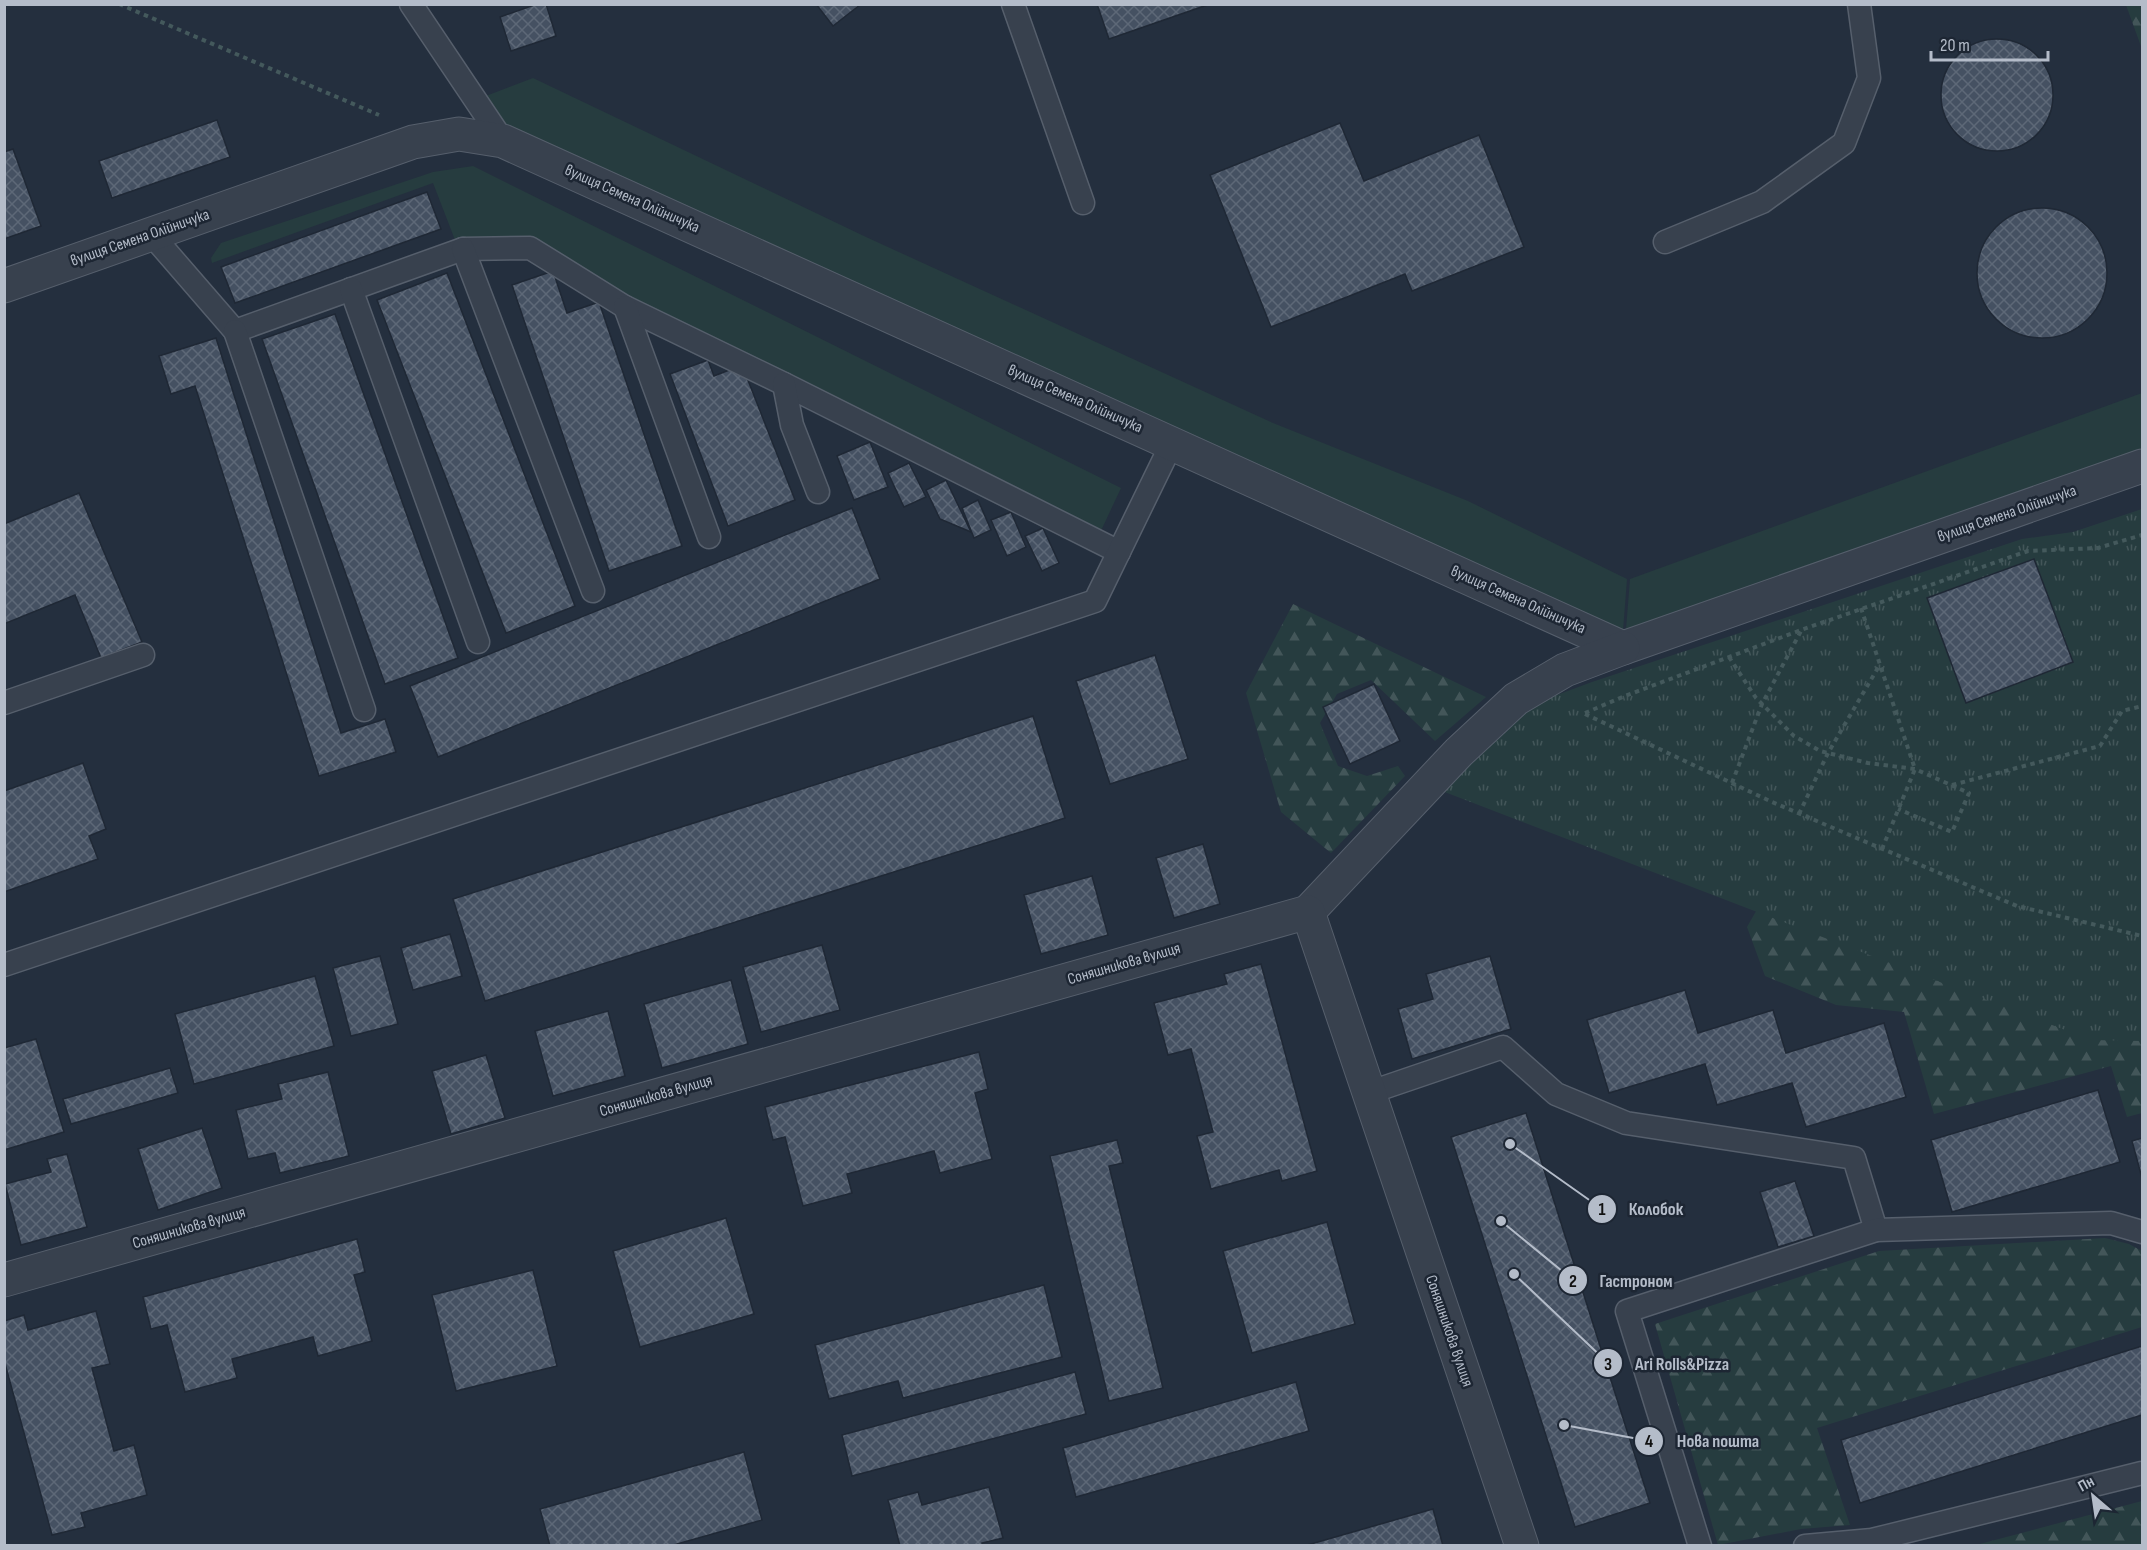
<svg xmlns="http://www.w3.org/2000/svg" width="2147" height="1550" font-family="'Sofia Sans Condensed',sans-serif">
<defs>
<pattern id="forest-firs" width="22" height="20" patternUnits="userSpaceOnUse" patternTransform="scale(1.5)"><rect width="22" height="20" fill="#263c3f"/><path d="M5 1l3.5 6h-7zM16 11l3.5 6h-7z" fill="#435659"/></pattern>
<pattern id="park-tufts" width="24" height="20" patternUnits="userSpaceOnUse" patternTransform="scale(1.5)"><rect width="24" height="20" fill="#263c3f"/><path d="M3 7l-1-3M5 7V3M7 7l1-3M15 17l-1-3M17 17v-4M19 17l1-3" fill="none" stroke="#435659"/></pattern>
<pattern id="building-cross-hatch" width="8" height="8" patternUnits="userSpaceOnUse" patternTransform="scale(1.5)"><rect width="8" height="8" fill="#455162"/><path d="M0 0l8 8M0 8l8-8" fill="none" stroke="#5d6877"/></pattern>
</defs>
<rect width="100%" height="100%" fill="#242f3e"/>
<g fill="#263c3f">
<path d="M533 78 866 237 1273 423 1468 501 1627 579 1622 644 506 139 478 99Z"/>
<path d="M473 166 1121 488 1099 535 531 254 460 253 433 183 212 263 211 258 221 243 433 172Z"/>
<path d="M2142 393V461L1625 642 1630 579Z"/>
</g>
<g fill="url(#forest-firs)">
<path d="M2126 5H2142V49Z"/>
<path d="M1293 604 1486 697 1435 741 1371 680 1337 694 1320 723 1338 766 1367 776 1398 766 1405 776 1331 853 1281 812 1246 693Z"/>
<path d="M1763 899 2142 966V1113L2127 1117 2111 1066 1934 1114 1904 1012 1836 1005 1765 976 1747 927Z"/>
<path d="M2105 1238 2129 1244 2142 1251V1327L1817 1428 1850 1525 1801 1529 1718 1545 1655 1324 1879 1251Z"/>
<path d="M2142 1501V1545H1976Z"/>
</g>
<path fill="url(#park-tufts)" d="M2142 509V1041L2091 1040 1442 791 1512 720 1549 698 1592 682 2022 539 2073 532Z"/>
<g fill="url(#building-cross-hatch)" stroke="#1f2835" stroke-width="1.5">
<path d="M537 4H546L556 36 511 51 500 17Z"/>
<path d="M816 4H861L833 26Z"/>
<path d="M1097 4H1210L1109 39Z"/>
<circle cx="1997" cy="95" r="56"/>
<path d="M217 120 230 157 112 198 99 161Z"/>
<path d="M1340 123 1364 181 1479 135 1524 247 1412 291 1405 274 1271 327 1210 175Z"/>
<path d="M13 149 41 226 4 239V152Z"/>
<path d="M427 192 441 229 235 303 221 267Z"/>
<circle cx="2042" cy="273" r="65"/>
<path d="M553 271 567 313 599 302 682 546 609 571 512 285Z"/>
<path d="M447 273 575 606 506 633 377 300Z"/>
<path d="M335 314 458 658 385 684 262 339Z"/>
<path d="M216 338 341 733 385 719 396 752 319 776 195 386 171 394 159 356Z"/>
<path d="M708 360 714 376 742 365 795 500 728 526 670 374Z"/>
<path d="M870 442 888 487 854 500 837 456Z"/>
<path d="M909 463 926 497 904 507 888 473Z"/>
<path d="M946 480 971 532 940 519 926 490Z"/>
<path d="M79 493 142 642 101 658 75 595 4 624V524Z"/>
<path d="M978 500 991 530 974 538 962 508Z"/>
<path d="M852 508 880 579 438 757 410 686Z"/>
<path d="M1011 512 1026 547 1007 556 991 520Z"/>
<path d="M1043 528 1059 563 1042 571 1025 536Z"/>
<path d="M2034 559 2073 662 1966 703 1927 598Z"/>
<path d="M1155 655 1188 759 1110 784 1076 681Z"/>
<path d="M1374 684 1400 741 1350 764 1323 707Z"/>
<path d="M1033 716 1065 818 485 1001 453 899Z"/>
<path d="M83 763 106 829 89 836 98 859 4 892V791Z"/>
<path d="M1203 844 1220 904 1174 918 1156 858Z"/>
<path d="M1092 876 1108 935 1041 954 1024 895Z"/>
<path d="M450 934 462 976 413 990 401 948Z"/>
<path d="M822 945 840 1010 761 1032 743 967Z"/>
<path d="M380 956 398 1024 351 1036 333 968Z"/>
<path d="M1490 956 1511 1029 1412 1059 1398 1009 1433 999 1426 974Z"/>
<path d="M1261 964 1317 1171 1282 1181 1279 1170 1211 1189 1197 1136 1213 1132 1191 1049 1168 1055 1154 1003 1227 984 1224 974Z"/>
<path d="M315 976 334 1046 194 1084 175 1014Z"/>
<path d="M731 980 748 1044 662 1068 644 1004Z"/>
<path d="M1685 990 1698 1033 1773 1010 1786 1053 1884 1023 1906 1097 1806 1127 1792 1083 1717 1105 1705 1064 1609 1093 1587 1020Z"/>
<path d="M608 1011 625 1076 553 1096 535 1031Z"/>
<path d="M36 1039 64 1132 4 1150V1048Z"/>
<path d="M979 1052 988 1089 975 1093 992 1159 940 1173 934 1151 847 1174 852 1193 803 1206 785 1137 773 1140 765 1107Z"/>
<path d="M486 1055 505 1118 451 1134 432 1071Z"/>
<path d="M170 1068 178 1093 71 1124 63 1099Z"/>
<path d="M328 1072 349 1156 280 1173 275 1153 248 1159 236 1110 282 1099 278 1084Z"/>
<path d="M2098 1090 2120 1162 1952 1212 1931 1140Z"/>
<path d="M1526 1113 1650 1503 1575 1527 1451 1137Z"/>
<path d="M202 1128 222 1188 158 1210 138 1149Z"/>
<path d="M2142 1138V1178L2132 1141Z"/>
<path d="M1117 1140 1123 1163 1109 1166 1163 1388 1109 1401 1050 1156Z"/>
<path d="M67 1154 87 1227 21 1245 5 1184 51 1172 47 1159Z"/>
<path d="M1795 1181 1814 1236 1778 1247 1760 1192Z"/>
<path d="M726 1218 754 1314 640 1347 613 1251Z"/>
<path d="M1327 1222 1355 1324 1252 1353 1223 1251Z"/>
<path d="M357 1239 365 1272 354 1275 372 1341 318 1356 313 1337 232 1359 237 1378 185 1392 167 1325 151 1329 143 1297Z"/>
<path d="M533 1270 557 1366 456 1391 432 1295Z"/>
<path d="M1044 1285 1062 1357 903 1398 898 1381 829 1399 815 1345Z"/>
<path d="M96 1311 110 1364 92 1368 114 1451 134 1445 147 1495 81 1513 85 1527 52 1535 4 1360V1321L24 1315 28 1330Z"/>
<path d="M2142 1346V1415L1860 1503 1841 1440Z"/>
<path d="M1075 1372 1086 1414 852 1476 842 1435Z"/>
<path d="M1296 1382 1309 1431 1076 1497 1063 1448Z"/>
<path d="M744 1452 762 1520 670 1546H550L540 1509Z"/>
<path d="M989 1487 1003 1538 982 1543 983 1546H900L888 1500 918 1492 922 1505Z"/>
<path d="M1433 1509 1443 1546H1304Z"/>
</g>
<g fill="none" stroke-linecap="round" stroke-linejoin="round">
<defs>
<g id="lane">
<path d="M411 4 503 141"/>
<path d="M1013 4 1083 203"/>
<path d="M151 234 235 331 463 249 530 248 625 307 784 384 1119 552"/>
<path d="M1665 242 1762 202 1844 143 1869 78 1859 4"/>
<path d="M463 249 593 591"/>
<path d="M351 289 478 642"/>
<path d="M625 307 709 537"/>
<path d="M235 331 364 710"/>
<path d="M784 384 792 425 818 492"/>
<path d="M4 703 143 655"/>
<path d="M4 965 1095 601 1172 443"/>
<path d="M1368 1093 1503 1047 1556 1094 1626 1123 1854 1158 1876 1230"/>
<path d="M1700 1546 1627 1311 1876 1230 2111 1223 2142 1232"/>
<path d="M1805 1546 1872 1540 2142 1473"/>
</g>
<g id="street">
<path d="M4 286 413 142 459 134 503 141 1623 648 2142 466"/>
<path d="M1308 912 1459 752 1516 699 1565 670 1623 648"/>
<path d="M4 1280 1308 912 1522 1546"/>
</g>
</defs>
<use href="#lane" stroke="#565f6c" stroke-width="25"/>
<use href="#street" stroke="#565f6c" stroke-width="35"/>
<g stroke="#44595c" stroke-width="4" stroke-dasharray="4.5 4.5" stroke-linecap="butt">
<path d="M119 4 379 115"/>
<path d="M1861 608 1915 769 1882 849"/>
<path d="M1729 657 1756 698 1794 736 1820 751 1868 763 1915 769 1969 793 1952 832 1898 809"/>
<path d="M1585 713 1625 696 1801 630 2028 551 2098 548 2142 535"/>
<path d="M1585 714 1772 802 2017 906 2142 936"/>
<path d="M1732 783 1762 704 1801 631"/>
<path d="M1952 785 2100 746 2122 711 2142 706"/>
<path d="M1799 814 1828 753 1879 666"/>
</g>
<use href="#lane" stroke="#38414e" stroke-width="22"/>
<use href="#street" stroke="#38414e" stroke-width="33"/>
</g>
<g text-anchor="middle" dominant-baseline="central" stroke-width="5" stroke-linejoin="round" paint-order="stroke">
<g font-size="16" fill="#b4bcc9" stroke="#1d2633">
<text transform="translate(632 199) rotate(24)">вулиця Семена Олійничука</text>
<text transform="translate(140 238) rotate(-19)">вулиця Семена Олійничука</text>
<text transform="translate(1075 399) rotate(24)">вулиця Семена Олійничука</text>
<text transform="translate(2007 514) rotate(-19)">вулиця Семена Олійничука</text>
<text transform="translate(1518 600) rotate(24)">вулиця Семена Олійничука</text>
<text transform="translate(1124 964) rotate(-16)">Соняшникова вулиця</text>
<text transform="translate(656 1096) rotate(-16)">Соняшникова вулиця</text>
<text transform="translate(189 1228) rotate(-16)">Соняшникова вулиця</text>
<text transform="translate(1449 1331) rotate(71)">Соняшникова вулиця</text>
</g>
</g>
<path fill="none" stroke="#b4bcc9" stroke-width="2" d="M1510 1144L1602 1209M1501 1221L1573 1280M1514 1274L1608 1363M1564 1425L1649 1441"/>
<g fill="#b4bcc9" stroke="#1d2633" stroke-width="2">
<circle cx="1510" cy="1144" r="6"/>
<circle cx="1501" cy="1221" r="6"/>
<circle cx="1514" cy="1274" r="6"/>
<circle cx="1564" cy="1425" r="6"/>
<circle cx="1602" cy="1209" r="15"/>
<circle cx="1573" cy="1280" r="15"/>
<circle cx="1608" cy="1363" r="15"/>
<circle cx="1649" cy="1441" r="15"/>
</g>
<g font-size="18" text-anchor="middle" font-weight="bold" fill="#111">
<text x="1602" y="1215">1</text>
<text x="1573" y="1287">2</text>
<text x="1608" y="1370">3</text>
<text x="1649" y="1447">4</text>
</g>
<g font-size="18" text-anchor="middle" font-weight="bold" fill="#b4bcc9" stroke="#1d2633" stroke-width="5" stroke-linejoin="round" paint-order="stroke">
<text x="1656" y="1215">Колобок</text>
<text x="1636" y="1287">Гастроном</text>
<text x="1682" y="1370">Ari Rolls&amp;Pizza</text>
<text x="1718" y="1447">Нова пошта</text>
</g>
<rect width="2147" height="1550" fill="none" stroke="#b4bcc9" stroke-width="12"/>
<g transform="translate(2093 1496) rotate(331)" stroke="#1d2633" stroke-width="4.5" paint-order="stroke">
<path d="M0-4.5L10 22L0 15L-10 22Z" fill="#b4bcc9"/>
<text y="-9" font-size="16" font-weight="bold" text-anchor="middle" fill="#b4bcc9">Пн</text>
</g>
<path d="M1931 51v9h117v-9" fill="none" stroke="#b4bcc9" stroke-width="3"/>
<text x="1940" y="51" font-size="18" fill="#b4bcc9" stroke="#1d2633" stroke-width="4.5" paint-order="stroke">20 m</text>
</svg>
